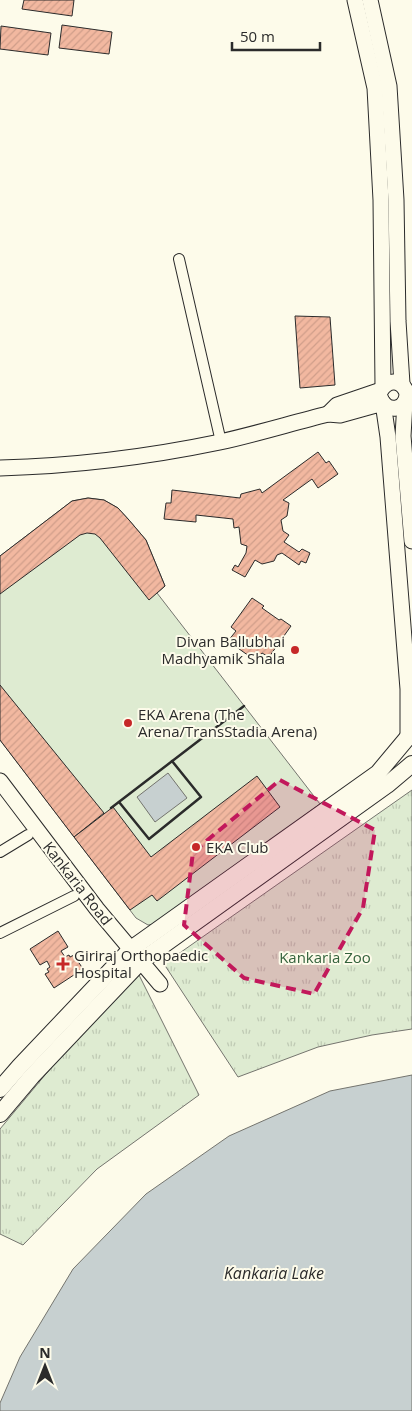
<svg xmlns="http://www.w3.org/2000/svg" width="412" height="1411" font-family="'Open Sans',sans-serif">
<defs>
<pattern id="park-tufts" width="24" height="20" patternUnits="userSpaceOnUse" patternTransform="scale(1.25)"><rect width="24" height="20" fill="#deebd1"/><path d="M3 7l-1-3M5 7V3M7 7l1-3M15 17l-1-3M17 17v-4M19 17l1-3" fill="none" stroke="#bfcab4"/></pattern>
<pattern id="building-hatch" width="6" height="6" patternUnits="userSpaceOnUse" patternTransform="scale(1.25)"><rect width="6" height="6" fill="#f2b8a0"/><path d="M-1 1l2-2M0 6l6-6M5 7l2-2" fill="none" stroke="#d09e8a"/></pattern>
</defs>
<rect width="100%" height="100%" fill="#fdfbea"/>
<g fill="url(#park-tufts)" stroke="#74746e">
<path d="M412 790V1029L372 1035 318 1047 238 1077 164 964Z"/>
<path d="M135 967 199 1095 97 1169 23 1245 0 1234V1129Z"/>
</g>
<path fill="#deebd1" stroke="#74746e" d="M88 498 104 500 118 508 129 520 146 540 165 586 157 593 320 804 156 924 148 925 136 918 0 740V556L72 501Z"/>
<g fill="#c7d0d0" stroke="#74746e">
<path d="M168 773 187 798 155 822 137 797Z"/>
<path d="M412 1075V1411H0V1403L20 1357 73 1269 146 1194 229 1136 330 1091Z"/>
</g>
<g fill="url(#building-hatch)" stroke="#2b2b2b">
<path d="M24 0H74L72 16 22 9Z"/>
<path d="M62 25 112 32 109 54 59 48Z"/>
<path d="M1 26 51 33 48 55 0 49Z"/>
<path d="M295 316 330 317 335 385 300 388Z"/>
<path d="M318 452 326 463 329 461 338 474 318 488 312 479 283 500 289 503 287 516 281 520 283 531 289 535 284 542 299 552 302 549 310 553 306 563 301 561 299 565 282 553 277 555 274 561 262 564 255 560 245 577 232 570 235 565 238 567 246 553 247 546 241 544 239 527 234 528 233 519 196 515V522L164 519 166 503H171L172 490 240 498 241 494 260 489 262 493Z"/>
<path d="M88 498 104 500 118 508 129 520 146 540 165 586 149 600 100 538 95 534 87 533 80 535 0 594V556L72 501Z"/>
<path d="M252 598 264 606 262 608 279 620 281 619 291 626 269 657 262 653 256 661 228 641 236 631 231 627Z"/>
<path d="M0 685 104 813 74 837 0 740Z"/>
<path d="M257 776 280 807 157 901 152 895 130 910 74 837 113 807 151 857Z"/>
<path d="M58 931 68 947 61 951 65 957 69 955 70 957 74 955 83 969 54 988 45 974 49 972 47 969 50 967 47 961 40 965 30 949Z"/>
</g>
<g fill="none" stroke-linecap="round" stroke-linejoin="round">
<defs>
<g id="street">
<path d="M179 259 221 442"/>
<path d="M0 852 28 835"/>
<path d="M0 933 74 896"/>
</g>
<g id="secondary">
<path d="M355 0 375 88 381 200 383 386"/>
<path d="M370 0 389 86 396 200 398 321 402 384"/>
<path d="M405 402 403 436 412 541"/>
<path d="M328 414 337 405 381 390C389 378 402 380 407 393 407 411 386 414 380 397"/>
<path d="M0 468C74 466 148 457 220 442 256 434 292 423 328 414L340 415 383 403 388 437 408 689V737"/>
<path d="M0 781 97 909 160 984"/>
</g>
<g id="primary">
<path d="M0 1089 20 1066 131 949 378 773 408 737"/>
<path d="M0 1114 32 1076 141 961 387 785 412 764"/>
</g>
</defs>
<use href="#street" stroke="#2b2b2b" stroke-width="12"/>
<use href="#secondary" stroke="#2b2b2b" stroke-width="17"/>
<use href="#primary" stroke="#2b2b2b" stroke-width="18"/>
<use href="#street" stroke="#fdfbea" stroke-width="10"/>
<use href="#secondary" stroke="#fdfbea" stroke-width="15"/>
<use href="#primary" stroke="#fdfbea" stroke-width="16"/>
<g stroke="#2b2b2b" stroke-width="2.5">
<path d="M119 802 149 839 201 797 172 761"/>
<path d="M111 808 244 706"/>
</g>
</g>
<path fill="#c2185b" fill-opacity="0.2" stroke="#c2185b" stroke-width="4" stroke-dasharray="10 6" stroke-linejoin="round" d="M280 780 375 830 363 908 314 994 244 978 184 925 193 852Z"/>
<g fill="#c62828" stroke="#fdfbea" stroke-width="2">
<circle cx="295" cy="650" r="5"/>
<circle cx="128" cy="723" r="5"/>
<circle cx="196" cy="847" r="5"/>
<path d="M60.5 956.5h5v5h5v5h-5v5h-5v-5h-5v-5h5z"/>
</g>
<g text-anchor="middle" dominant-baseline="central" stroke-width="4" stroke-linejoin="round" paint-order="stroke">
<g font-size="15" fill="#2b2b2b" stroke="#fdfbea" text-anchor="start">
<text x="285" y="641" text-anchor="end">Divan Ballubhai<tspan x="285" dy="17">Madhyamik Shala</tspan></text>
<text x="138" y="714">EKA Arena (The<tspan x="138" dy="17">Arena/TransStadia Arena)</tspan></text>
<text x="206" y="847">EKA Club</text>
<text x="74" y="955">Giriraj Orthopaedic<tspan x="74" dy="17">Hospital</tspan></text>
</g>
<g font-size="15" fill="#2b2b2b" stroke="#fdfbea">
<text transform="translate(78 883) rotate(52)">Kankaria Road</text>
</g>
<g font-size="15" fill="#34623c" stroke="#fdfbea">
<text x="325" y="957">Kankaria Zoo</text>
</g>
<g font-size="16" font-style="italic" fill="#2b2b2b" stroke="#fdfbea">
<text x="274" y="1273">Kankaria Lake</text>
</g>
</g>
<g transform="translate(45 1366)" stroke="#fdfbea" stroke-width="4" paint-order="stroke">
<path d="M0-4L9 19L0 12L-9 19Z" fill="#2b2b2b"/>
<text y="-8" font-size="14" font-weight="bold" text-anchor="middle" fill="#2b2b2b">N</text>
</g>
<path d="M232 42v8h88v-8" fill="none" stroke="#2b2b2b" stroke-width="2.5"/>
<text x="240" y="42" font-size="15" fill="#2b2b2b" stroke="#fdfbea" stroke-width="4" paint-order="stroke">50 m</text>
</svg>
